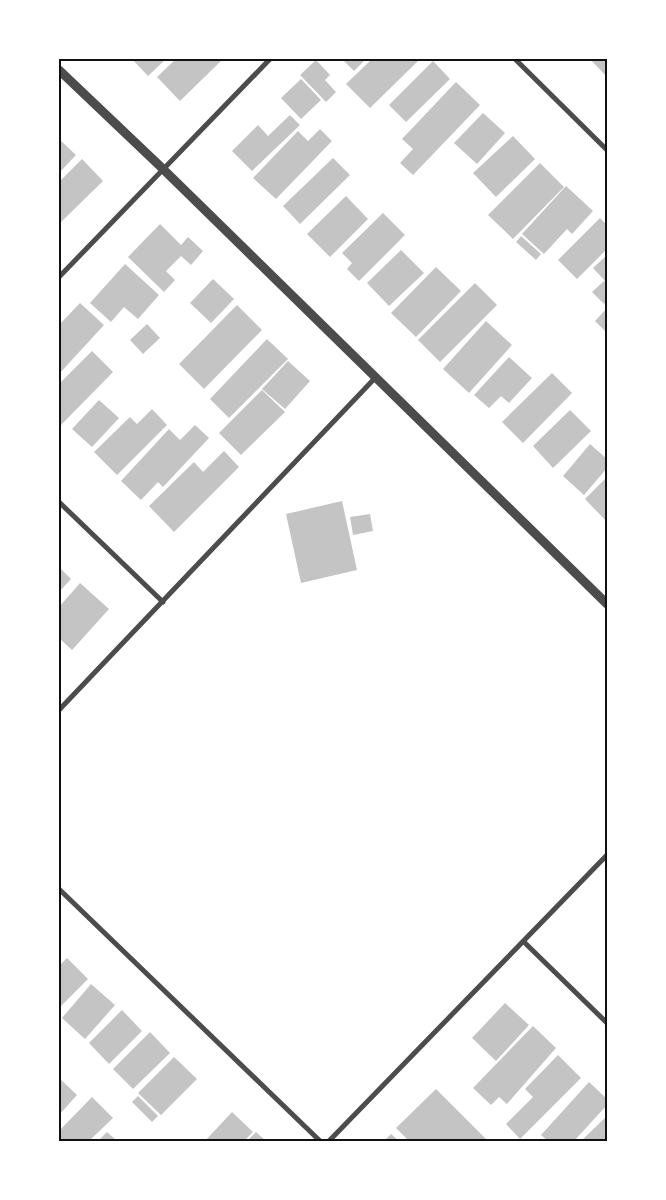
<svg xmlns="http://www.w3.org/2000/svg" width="666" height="1200" font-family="Quicksand,sans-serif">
<rect width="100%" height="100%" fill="#fff"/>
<g fill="#c4c4c4">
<path d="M132 59H166L148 76Z"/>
<path d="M176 59H223L180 101 157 77Z"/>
<path d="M342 59H366L354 71Z"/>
<path d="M372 59H420L370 108 346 84Z"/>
<path d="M590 59H607V77Z"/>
<path d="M316 60 330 75 325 80 336 92 326 102 300 75Z"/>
<path d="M433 61 450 79 406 122 389 105Z"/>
<path d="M301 79 321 100 301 119 281 98Z"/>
<path d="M456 82 480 105 413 175 400 163 413 149 402 139Z"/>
<path d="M483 113 505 133 477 164 454 143Z"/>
<path d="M290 115 300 125 252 171 232 151 258 125 268 136Z"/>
<path d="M320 129 332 141 276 199 253 178 298 131 308 141Z"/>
<path d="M513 136 535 159 496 197 473 173Z"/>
<path d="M59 139 76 155 59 173Z"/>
<path d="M333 158 350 175 300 224 283 206Z"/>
<path d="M82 159 103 181 59 224V182Z"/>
<path d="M540 163 564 187 513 239 488 215Z"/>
<path d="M566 186 593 211 572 234 567 229 544 254 522 234Z"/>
<path d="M346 196 368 219 330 257 307 234Z"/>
<path d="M383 213 405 235 359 281 347 269 352 263 342 253Z"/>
<path d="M600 218 607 225V249L577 279 558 260Z"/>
<path d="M160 224 181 245 188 237 203 251 191 265 181 256 166 271 175 280 164 292 128 257Z"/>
<path d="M521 236 541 254 536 260 516 242Z"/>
<path d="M401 250 424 273 389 306 367 283Z"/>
<path d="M607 255V283L593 268Z"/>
<path d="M125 264 159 295 138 319 124 307 111 322 90 303Z"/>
<path d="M436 267 461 291 416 337 391 313Z"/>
<path d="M213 279 234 299 211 323 190 303Z"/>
<path d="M604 281 607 284V301L604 304 592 292Z"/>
<path d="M475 283 497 305 440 362 418 340Z"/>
<path d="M80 303 104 325 59 374V325Z"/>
<path d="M237 305 262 330 204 389 179 364Z"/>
<path d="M607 308V333L595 321Z"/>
<path d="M486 321 512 345 469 393 443 369Z"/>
<path d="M147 324 160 338 143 354 130 340Z"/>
<path d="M267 339 288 359 229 418 210 399Z"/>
<path d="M92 351 113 372 61 425 59 422V384Z"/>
<path d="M509 357 532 378 509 403 501 396 489 408 474 395Z"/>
<path d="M288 361 310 381 285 409 262 389Z"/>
<path d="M552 373 572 393 523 443 502 422Z"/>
<path d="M262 390 285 412 241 455 219 433Z"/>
<path d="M99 400 119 418 92 447 72 429Z"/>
<path d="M152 409 167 425 117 475 94 452 130 417 137 424Z"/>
<path d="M570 410 591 431 553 468 533 446Z"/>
<path d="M195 425 209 438 163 487 158 482 141 500 121 481 169 429 180 440Z"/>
<path d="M590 444 607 459V468L584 495 563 476Z"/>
<path d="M224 451 239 467 174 532 149 506 194 462 203 472Z"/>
<path d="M607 477V522L585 499Z"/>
<path d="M342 501 357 570 301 583 286 514Z"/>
<path d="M370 514 373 531 353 535 350 517Z"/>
<path d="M59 567 71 579 59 592Z"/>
<path d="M80 583 109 609 72 650 59 638V607Z"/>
<path d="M67 958 88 979 59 1008V966Z"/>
<path d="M91 984 115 1005 85 1039 62 1018Z"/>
<path d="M505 1003 529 1025 496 1061 472 1038Z"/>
<path d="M122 1010 142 1031 109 1064 89 1043Z"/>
<path d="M533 1026 556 1048 507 1104 499 1097 491 1105 473 1088Z"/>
<path d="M150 1032 170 1053 133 1089 113 1069Z"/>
<path d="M558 1055 581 1078 520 1139 506 1124 533 1097 525 1089Z"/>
<path d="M174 1057 197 1079 161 1115 138 1093Z"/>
<path d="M59 1078 77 1095 59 1115Z"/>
<path d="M589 1082 607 1099V1105L574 1141H548L541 1135Z"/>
<path d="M436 1089 488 1141H409L396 1128Z"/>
<path d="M138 1096 158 1116 152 1122 132 1102Z"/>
<path d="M92 1097 113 1118 89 1141H59V1131Z"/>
<path d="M232 1112 253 1132 244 1141H205Z"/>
<path d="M607 1116V1141H581Z"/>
<path d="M107 1132 117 1141H98Z"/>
<path d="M256 1132 266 1141H247Z"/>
<path d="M391 1134 399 1141H384Z"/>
</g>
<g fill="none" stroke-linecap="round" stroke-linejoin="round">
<g stroke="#4c4c4c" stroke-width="5">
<path d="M515 59 607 150"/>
<path d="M59 277 270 59"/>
<path d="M59 502 163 602"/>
<path d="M59 710 376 377"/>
<path d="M59 889 320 1141"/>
<path d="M524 942 607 1023"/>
<path d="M329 1141 607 855"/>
</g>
<path stroke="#4c4c4c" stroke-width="9" d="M59 70 162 168 607 604"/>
</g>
<rect width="666" height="1200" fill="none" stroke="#ffffff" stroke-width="120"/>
<rect x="60" y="60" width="546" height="1080" fill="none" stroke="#111" stroke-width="2"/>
</svg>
